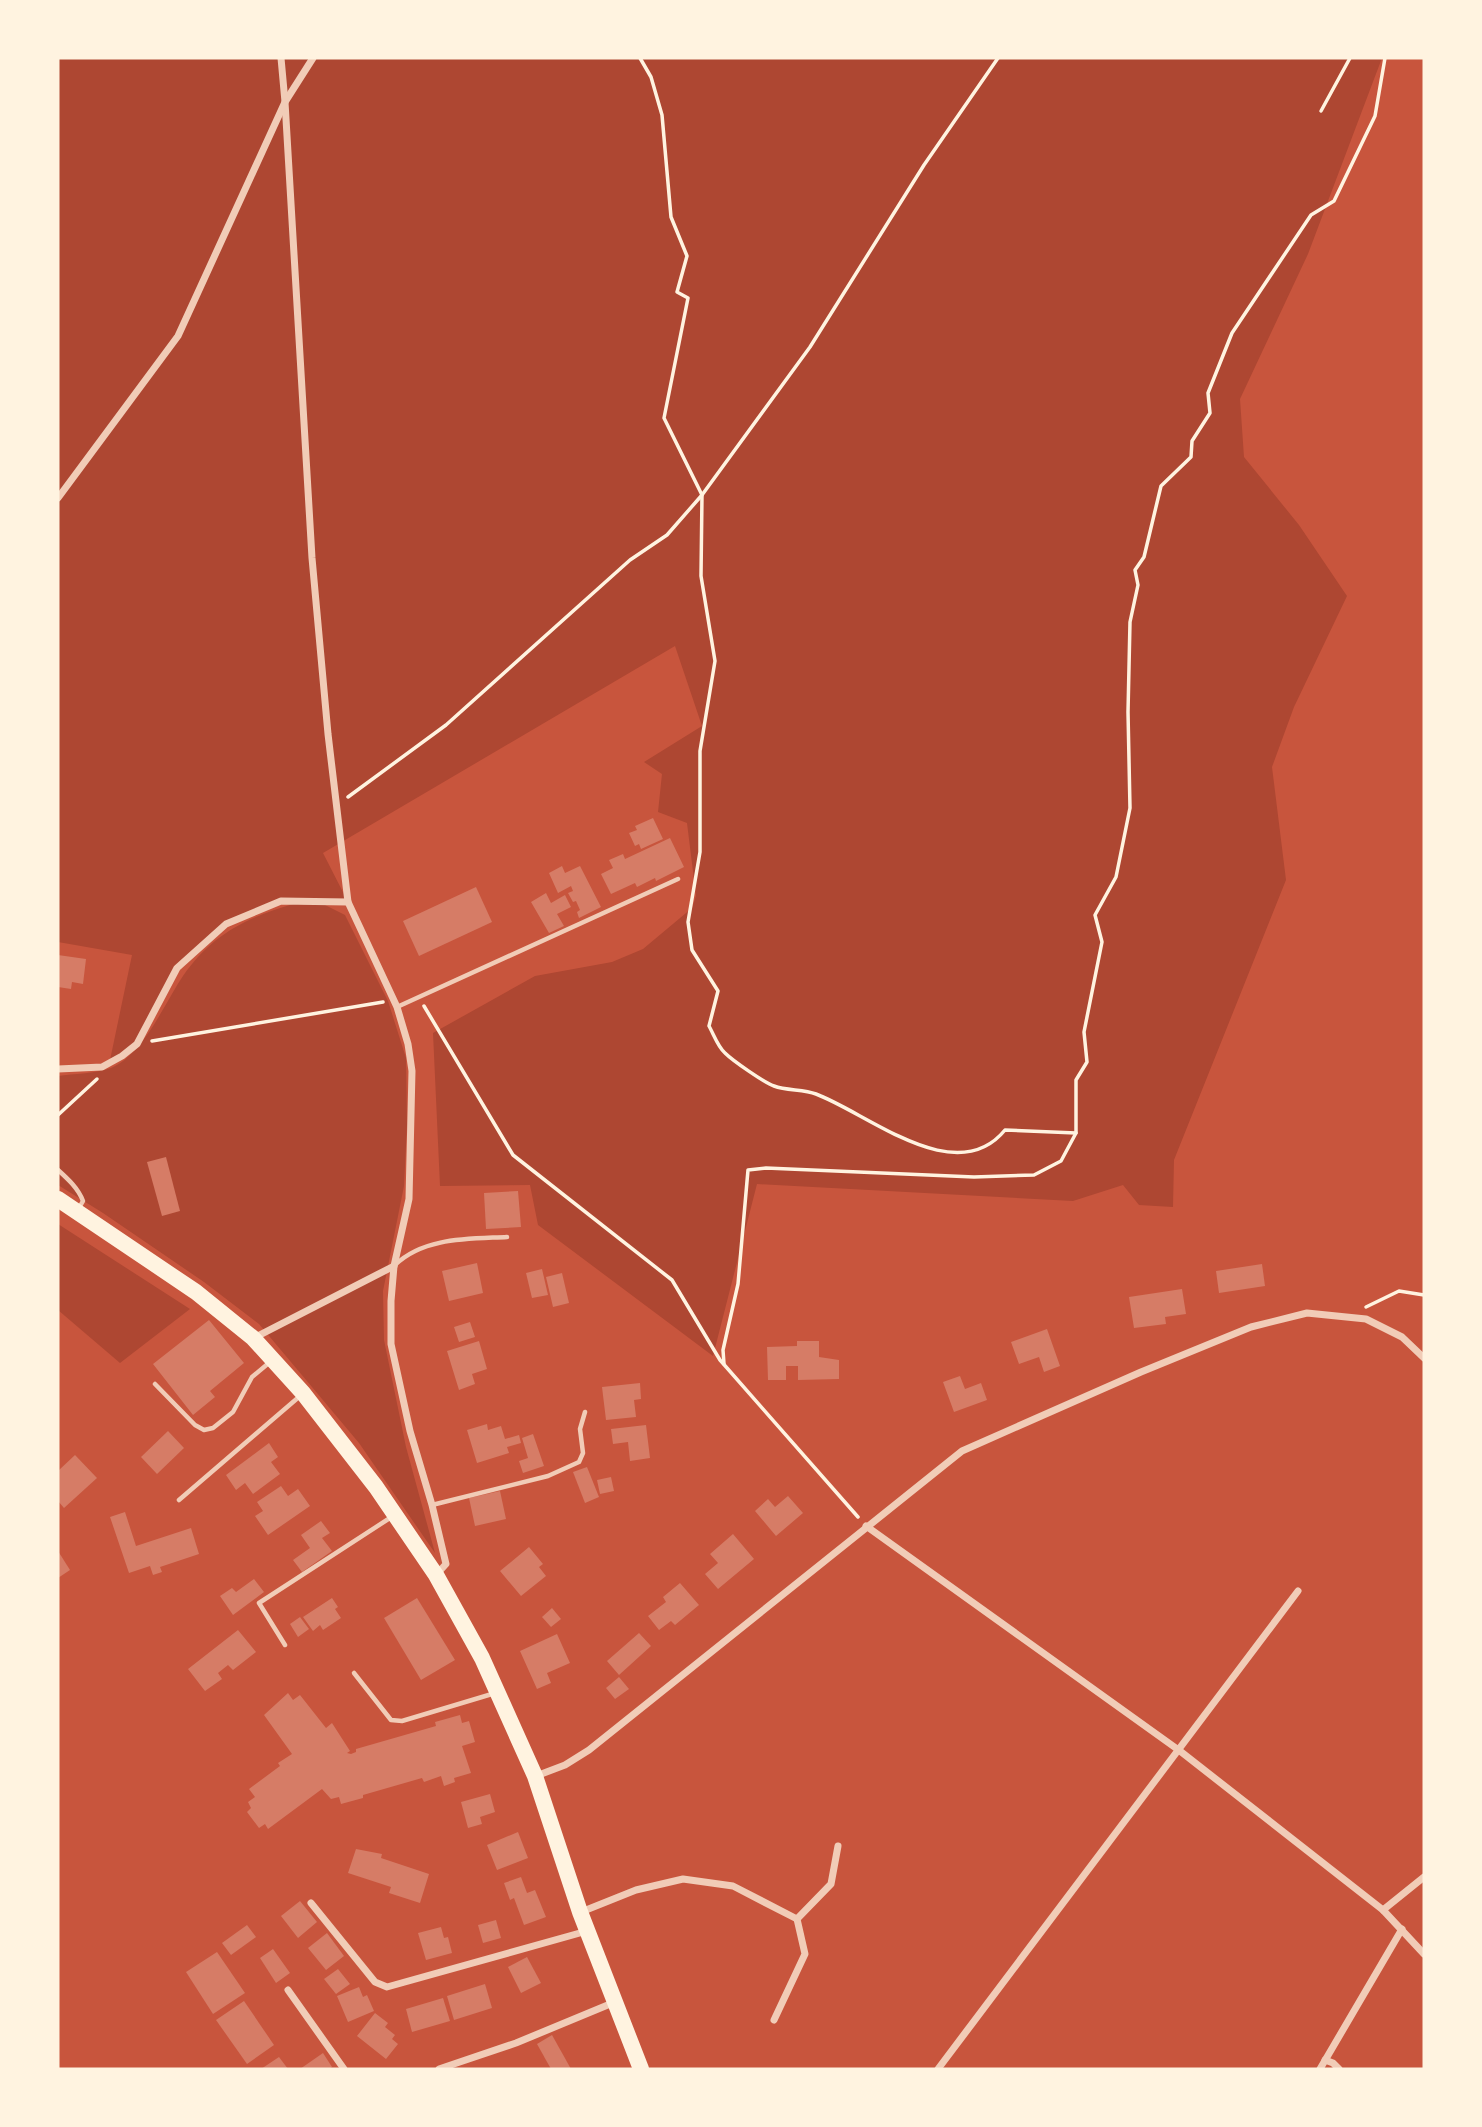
<svg xmlns="http://www.w3.org/2000/svg" width="1482" height="2127" font-family="'PT Sans Narrow',sans-serif">
<rect width="100%" height="100%" fill="#c8553d"/>
<g fill="#ae4732">
<path d="M58 58H1382L1308 254 1240 399 1244 457 1299 525 1347 596 1294 707 1272 767 1286 880 1174 1160 1173 1207 1139 1205 1123 1185 1073 1201 757 1184 713 1356 538 1225 530 1185 440 1186 433 1033 535 976 612 962 643 949 692 908 696 896 687 823 658 812 662 774 644 762 702 726 675 646 323 853 348 902 281 901 226 924 176 971 137 1044 109 1065 132 955 58 942Z"/>
<path d="M293 904 325 905 345 915 388 1001 406 1058 407 1125 404 1186 383 1291 384 1340 406 1447 435 1553 359 1443 259 1324 204 1282 103 1213 58 1185V1076C73 1074 98 1073 111 1068 144 1054 164 1004 183 976 212 934 246 918 293 904Z"/>
<path d="M58 1224 190 1309 120 1363 58 1310Z"/>
</g>
<g fill="#d67c66">
<path d="M653 818 663 839 641 849 639 844 635 846 629 833 637 830 635 826Z"/>
<path d="M670 838 684 867 656 881 655 878 637 887 635 883 611 894 601 874 613 868 609 860 623 854 625 859Z"/>
<path d="M562 866 565 873 580 866 601 907 579 918 577 912 580 910 576 901 573 902 568 893 573 891 571 886 558 893 549 873Z"/>
<path d="M476 887 492 922 419 956 403 921Z"/>
<path d="M546 893 551 903 565 895 571 907 557 914 564 926 549 933 531 902Z"/>
<path d="M58 955 86 959 83 984 72 982 71 989 58 987Z"/>
<path d="M166 1157 180 1211 162 1216 147 1162Z"/>
<path d="M518 1191 521 1227 486 1229 484 1193Z"/>
<path d="M477 1263 483 1293 449 1301 442 1271Z"/>
<path d="M1262 1264 1265 1286 1219 1293 1216 1271Z"/>
<path d="M542 1269 548 1295 532 1298 526 1273Z"/>
<path d="M562 1273 569 1303 553 1307 546 1277Z"/>
<path d="M1182 1289 1186 1314 1165 1317 1166 1324 1134 1328 1129 1297Z"/>
<path d="M209 1320 244 1363 210 1391 215 1397 193 1415 153 1364Z"/>
<path d="M470 1322 475 1337 459 1342 454 1327Z"/>
<path d="M1047 1329 1060 1366 1044 1372 1039 1357 1019 1364 1011 1342Z"/>
<path d="M479 1341 487 1369 472 1374 475 1384 459 1390 447 1351Z"/>
<path d="M797 1341H819V1357L839 1360V1379L798 1380V1366H786V1380H768L767 1347 797 1346Z"/>
<path d="M960 1376 965 1389 981 1383 987 1400 954 1412 943 1382Z"/>
<path d="M640 1383 641 1399 634 1400 636 1417 606 1420 602 1387Z"/>
<path d="M487 1424 488 1430 501 1426 505 1439 519 1435 521 1443 507 1447 509 1453 477 1463 467 1430Z"/>
<path d="M646 1425 650 1458 630 1461 628 1442 613 1444 611 1429Z"/>
<path d="M168 1431 184 1448 157 1474 141 1457Z"/>
<path d="M533 1434 544 1466 523 1473 519 1461 528 1458 522 1438Z"/>
<path d="M269 1443 278 1457 271 1462 280 1474 253 1494 245 1483 236 1490 226 1475Z"/>
<path d="M75 1455 97 1478 64 1508 58 1501V1471Z"/>
<path d="M587 1467 599 1497 585 1503 573 1472Z"/>
<path d="M611 1477 614 1491 600 1494 597 1480Z"/>
<path d="M281 1486 288 1496 298 1489 310 1506 268 1535 255 1516 263 1511 257 1502Z"/>
<path d="M500 1491 506 1519 475 1526 469 1498Z"/>
<path d="M788 1496 803 1513 776 1536 755 1511 768 1499 775 1507Z"/>
<path d="M125 1512 136 1546 191 1528 199 1554 160 1567 162 1572 153 1575 150 1566 129 1573 110 1517Z"/>
<path d="M321 1521 330 1533 322 1538 332 1551 302 1572 293 1560 310 1548 301 1535Z"/>
<path d="M733 1534 754 1559 718 1589 705 1574 718 1563 710 1554Z"/>
<path d="M529 1547 543 1564 539 1567 546 1576 521 1596 500 1571Z"/>
<path d="M58 1551 70 1570 58 1578Z"/>
<path d="M254 1579 264 1592 233 1615 220 1596 232 1588 236 1592Z"/>
<path d="M680 1583 699 1605 675 1625 671 1621 659 1630 648 1616 666 1602 663 1597Z"/>
<path d="M332 1598 338 1607 335 1609 341 1618 323 1630 320 1625 313 1631 303 1617Z"/>
<path d="M417 1598 455 1660 421 1680 384 1618Z"/>
<path d="M552 1608 561 1619 551 1627 542 1617Z"/>
<path d="M300 1617 309 1629 298 1637 290 1624Z"/>
<path d="M238 1630 256 1652 233 1670 228 1665 218 1673 222 1679 205 1691 188 1669Z"/>
<path d="M639 1633 651 1646 619 1675 607 1661Z"/>
<path d="M557 1634 570 1663 547 1673 551 1683 537 1689 520 1651Z"/>
<path d="M619 1677 629 1689 615 1699 606 1688Z"/>
<path d="M288 1693 293 1700 300 1695 326 1728 332 1723 350 1751 347 1753 351 1754 356 1752V1749L436 1726 435 1722 460 1715 462 1723 469 1721 475 1742 462 1746 471 1773 454 1778 455 1782 444 1786 441 1776 424 1782 422 1778 363 1795V1798L341 1804 339 1797 331 1799 322 1789 268 1829 265 1824 259 1828 247 1812 251 1808 248 1802 255 1797 249 1789 280 1766 278 1763 292 1754 264 1715Z"/>
<path d="M490 1794 495 1812 480 1817 482 1824 468 1828 461 1802Z"/>
<path d="M518 1832 528 1858 497 1870 487 1845Z"/>
<path d="M356 1849 382 1854 381 1858 429 1874 420 1903 389 1893 391 1887 348 1873Z"/>
<path d="M521 1877 527 1893 535 1890 546 1917 524 1925 514 1898 510 1900 504 1883Z"/>
<path d="M300 1901 317 1922 298 1938 281 1916Z"/>
<path d="M496 1920 501 1938 483 1943 478 1925Z"/>
<path d="M247 1925 256 1937 231 1955 222 1943Z"/>
<path d="M441 1927 444 1938 448 1937 452 1953 426 1960 418 1933Z"/>
<path d="M327 1933 344 1956 326 1970 308 1948Z"/>
<path d="M273 1949 290 1973 276 1983 260 1958Z"/>
<path d="M217 1952 245 1993 213 2014 186 1972Z"/>
<path d="M527 1957 541 1983 521 1993 508 1967Z"/>
<path d="M338 1969 350 1984 336 1994 324 1979Z"/>
<path d="M485 1984 492 2008 454 2020 447 1996Z"/>
<path d="M359 1987 363 1997 367 1995 374 2011 348 2022 337 1996Z"/>
<path d="M443 1998 450 2021 412 2032 406 2009Z"/>
<path d="M244 2001 274 2045 247 2064 216 2020Z"/>
<path d="M375 2013 388 2023 385 2027 395 2035 392 2039 398 2044 386 2059 357 2036Z"/>
<path d="M552 2035 571 2069H551L537 2044Z"/>
<path d="M323 2053 332 2067 329 2069H300Z"/>
<path d="M279 2057 288 2069H261Z"/>
</g>
<g fill="none" stroke-linecap="round" stroke-linejoin="round">
<g stroke="#fff3e0" stroke-width="3.5">
<path d="M640 58 651 77 662 115 671 217 687 256 677 292 688 298 664 418 702 495 701 576 715 661 700 751V852L688 922 692 950 718 991 709 1026C714 1035 718 1047 725 1053 733 1061 765 1083 774 1086 787 1091 803 1089 816 1094 869 1114 956 1190 1005 1130L1076 1133"/>
<path d="M1321 111 1350 58"/>
<path d="M348 797 446 725 630 560 667 535 702 495 810 347 924 165 998 58"/>
<path d="M424 1006 513 1155 672 1280 720 1360 858 1517"/>
<path d="M152 1041 383 1002"/>
<path d="M58 1115 97 1079"/>
<path d="M1366 1307 1399 1291 1424 1295"/>
<path d="M724 1364 723 1350 738 1284 748 1170 766 1168 974 1177 1034 1175 1061 1161 1076 1133V1080L1087 1062 1084 1032 1102 942 1095 915 1116 877 1130 808 1128 712 1130 622 1138 585 1135 570 1144 557 1161 486 1191 457 1192 441 1210 413 1208 393 1232 333 1311 215 1334 201 1375 116 1385 58"/>
</g>
<g stroke="#f1ccb7" stroke-width="4.5">
<path d="M397 1007 678 879"/>
<path d="M58 1170C68 1179 78 1188 83 1201L79 1208"/>
<path d="M395 1265C424 1237 469 1239 507 1237"/>
<path d="M155 1384 195 1425 204 1430 213 1428 233 1412 252 1377 270 1362"/>
<path d="M179 1500 300 1396"/>
<path d="M432 1505 548 1476 579 1462 583 1453 580 1429 585 1412"/>
<path d="M285 1645 259 1603 393 1516"/>
<path d="M354 1673 391 1720 402 1721 492 1694"/>
</g>
<g stroke="#f1ccb7" stroke-width="7">
<path d="M281 58 285 102 312 558 328 734 348 902 397 1007 408 1044 412 1071 409 1199 394 1266 391 1301V1344L410 1431 432 1505 446 1564 436 1575"/>
<path d="M58 498 178 336 285 102 313 58"/>
<path d="M58 1069 102 1067 122 1056 137 1044 177 968 226 924 281 901 348 902"/>
<path d="M254 1338 394 1266"/>
<path d="M866 1526 1180 1751 1383 1910 1424 1954"/>
<path d="M536 1776 565 1765 589 1750 962 1451 1141 1372 1251 1327 1307 1313 1366 1319 1402 1337 1424 1358"/>
<path d="M311 1903 375 1982 387 1987 587 1931"/>
<path d="M1383 1910 1424 1877"/>
<path d="M581 1912 636 1890 683 1879 733 1886 797 1919"/>
<path d="M288 1990 344 2069"/>
<path d="M774 2020 805 1954 797 1919 831 1884 838 1846"/>
<path d="M1325 2060 1333 2063 1339 2069"/>
<path d="M439 2069 516 2043 615 2002"/>
<path d="M938 2069 1298 1591"/>
<path d="M1320 2069 1402 1929"/>
</g>
<path stroke="#fff3e0" stroke-width="16" d="M58 1199 196 1292 253 1338 303 1393 376 1487 436 1575 482 1658 535 1776 580 1912 641 2069"/>
</g>
<rect width="1482" height="2127" fill="none" stroke="#fff3e0" stroke-width="119"/>
</svg>
